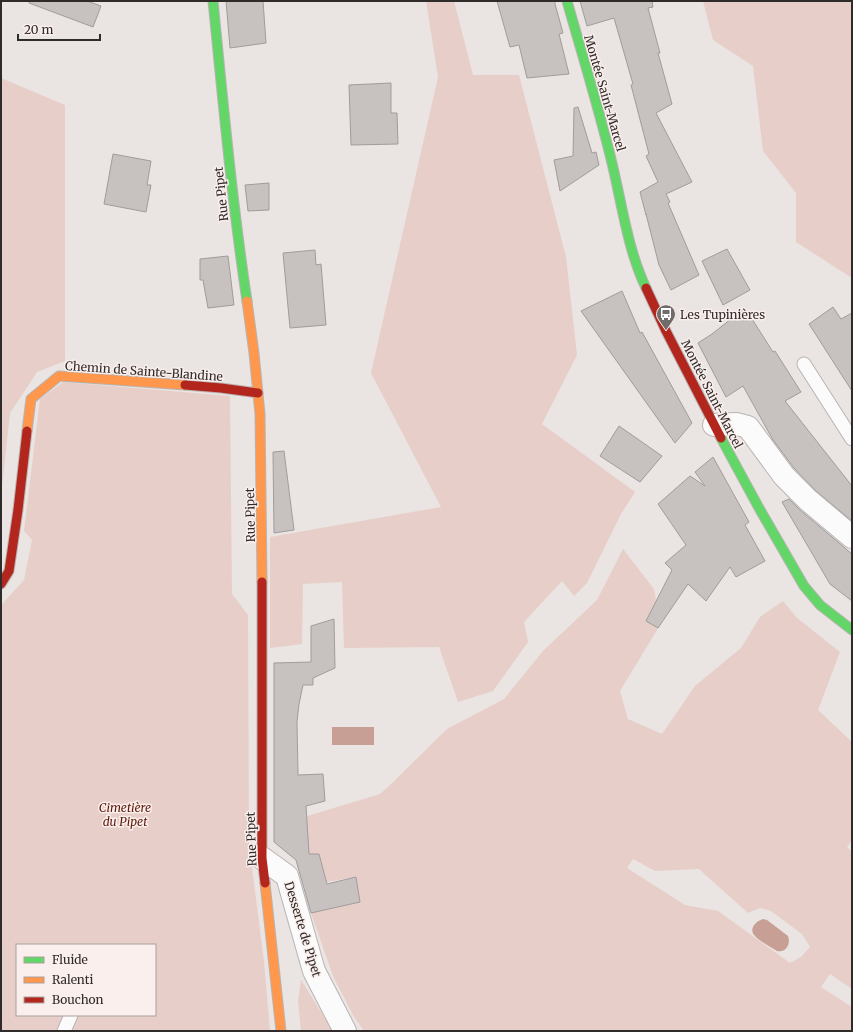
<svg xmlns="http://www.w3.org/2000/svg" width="853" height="1032" font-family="Merriweather,serif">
<rect width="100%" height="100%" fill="#eae4e2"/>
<g fill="#e7cec8" fill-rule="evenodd">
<path d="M426 1H454L473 75H519L566 257 577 355 542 424 635 492 621 514 587 583 574 596 562 581 524 622 528 642 493 691 458 702 439 647 344 648 342 582 303 584 302 644 270 648V537L441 507 371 373 438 77Z"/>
<path d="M703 1H852V278L796 242V193L763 151 753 66 713 40Z"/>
<path d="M1 78 65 105V361L37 372 10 413 1 495Z"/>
<path d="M63 382 230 396 232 594 248 615 249 844 264 962 270 1031H1V605L24 580 32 540 24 531 40 399ZM17 945H155V1015H17Z"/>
<path d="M623 549 654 589 660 625 620 691 628 719 662 734 695 686 741 648 760 617 783 601 797 618 840 652 818 710 852 742V840L847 847 852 852V989L830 974 821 987 852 1007V1031H364L353 1015 333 976 311 913 360 902 356 877 327 882 319 854H309L301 818 380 794 387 788 447 729 504 699 543 651 597 600ZM633 859 655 871 699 869 748 913 760 908 771 911 802 934 810 947 801 957 790 963 718 911 685 905 627 868Z"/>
<path d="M301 980 333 1031H301L298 1001Z"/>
</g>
<g fill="#c89f94">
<rect x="332" y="727" width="42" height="18"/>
<path d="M763 919 767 920 788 936C791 944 786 953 777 951 771 947 759 941 755 936 748 929 756 921 763 919Z"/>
</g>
<g fill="#c7c2c0" stroke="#a19c9b">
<path d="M29 1H87L101 6 93 27 29 3Z"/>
<path d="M226 1H263L266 43 230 48Z"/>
<path d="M497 1H555V4L563 33 559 34 569 74 527 78 519 45 510 47Z"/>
<path d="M580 1H652L653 7 648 8 660 53H658L672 104 656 113 692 182 666 194 670 202 668 203 699 275 671 290 659 265 646 214V215L640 192 658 182 646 156 649 154 631 85 633 84 614 18 587 26Z"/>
<path d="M391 83V113H397L398 144 351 145 349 85Z"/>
<path d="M578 107 592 153 596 152 599 165 560 191 554 160 573 156 574 108Z"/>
<path d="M113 154 151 161 147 185H151L146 212 104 204Z"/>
<path d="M269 183V210L248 211 245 185Z"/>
<path d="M727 249 750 290 723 305 702 261Z"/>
<path d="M315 250 316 265 321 264 326 325 290 328 283 253Z"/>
<path d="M228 256 234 305 208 308 203 280H200V259Z"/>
<path d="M622 291 640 333 642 332 692 423 675 443 581 311Z"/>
<path d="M833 307 841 319 852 313V391L809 324Z"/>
<path d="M745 308 773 352 775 351 801 392 785 401 852 486V521L816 491 794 468 773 440 743 386 726 397 698 343 712 334Z"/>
<path d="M619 426 662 456 640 482 600 456Z"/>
<path d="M284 451 294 530 274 533 273 452Z"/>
<path d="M713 457 749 522 745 525 765 561 736 577 730 567 706 601 688 584 658 628 646 621 672 570 665 563 686 545 658 504 690 476 705 486 695 472Z"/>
<path d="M789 499 800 510 852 554V601L830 584 782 502Z"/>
<path d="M334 619 335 668 313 678V685H303L299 704 297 722 298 775 323 774 325 801 306 806 309 854H319L327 884 356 877 360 902 311 913 296 860 274 842V663L311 662V626Z"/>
</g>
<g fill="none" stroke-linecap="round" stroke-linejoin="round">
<defs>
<g id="lane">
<path d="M804 364 852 439"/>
<path d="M64 1031 71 1015"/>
</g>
<g id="street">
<path d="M714 425 737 424 748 427 784 476 808 500 852 537"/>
<path d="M262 858 287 876 314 971 345 1031"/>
</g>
<g id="fast">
<path d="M213 1C223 101 232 201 247 301"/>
<path d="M567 1C582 54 598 106 611 159 622 203 627 248 646 288"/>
<path d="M721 438 759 508 804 586 820 605 852 630"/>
</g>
<g id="slow">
<path d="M247 301 254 353 260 414 262 582"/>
<path d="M27 431 31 399 59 376 185 385"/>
<path d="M265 883 281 1031"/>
</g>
<g id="jam">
<path d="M646 288 666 331 721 438"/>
<path d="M185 385 221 388 258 393"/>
<path d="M262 582V858L265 883"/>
<path d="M1 584 9 571 18 510 27 431"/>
</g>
</defs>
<use href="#lane" stroke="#b8b4b3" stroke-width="15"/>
<use href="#street" stroke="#b8b4b3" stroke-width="24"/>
<use href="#fast" stroke="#b8b4b3" stroke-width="11"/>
<use href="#slow" stroke="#b8b4b3" stroke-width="11"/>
<use href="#jam" stroke="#b8b4b3" stroke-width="11"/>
<use href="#lane" stroke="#fcfbfb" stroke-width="13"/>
<use href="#street" stroke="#fcfbfb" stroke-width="22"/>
<use href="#fast" stroke="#63d668" stroke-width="9"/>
<use href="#slow" stroke="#ff974d" stroke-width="9"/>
<use href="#jam" stroke="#b3261e" stroke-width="9"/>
</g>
<defs>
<symbol id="bus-pin" viewBox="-11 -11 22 30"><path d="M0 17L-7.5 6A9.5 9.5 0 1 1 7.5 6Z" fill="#706c6a" stroke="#faefec"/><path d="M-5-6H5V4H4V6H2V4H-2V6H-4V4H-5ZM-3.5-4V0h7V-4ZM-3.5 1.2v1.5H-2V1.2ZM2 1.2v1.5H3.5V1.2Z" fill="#fff"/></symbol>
</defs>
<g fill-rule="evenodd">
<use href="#bus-pin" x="655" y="303" width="22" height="30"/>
</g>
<g text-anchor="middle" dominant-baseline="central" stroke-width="3" stroke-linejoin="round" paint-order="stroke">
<g font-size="12" fill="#2f2b2a" stroke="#faefec">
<text transform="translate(605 93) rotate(74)">Montée Saint-Marcel</text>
<text transform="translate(221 194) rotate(-96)">Rue Pipet</text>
<text transform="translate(144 371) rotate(4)">Chemin de Sainte-Blandine</text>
<text transform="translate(712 394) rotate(63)">Montée Saint-Marcel</text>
<text transform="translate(250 515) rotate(-91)">Rue Pipet</text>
<text transform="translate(251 839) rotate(-92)">Rue Pipet</text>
<text transform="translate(303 929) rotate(73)">Desserte de Pipet</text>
</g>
<g font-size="12" fill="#2f2b2a" stroke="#faefec" text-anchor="start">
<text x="680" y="314">Les Tupinières</text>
</g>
<g font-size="12" font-style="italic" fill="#5c1707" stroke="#faefec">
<text x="125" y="807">Cimetière<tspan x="125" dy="14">du Pipet</tspan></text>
</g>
</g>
<rect width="853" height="1032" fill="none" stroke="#2f2b2a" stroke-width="4"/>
<rect x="16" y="944" width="140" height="72" fill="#faefec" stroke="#a9a19e"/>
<rect x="24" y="957" width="20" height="6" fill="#63d668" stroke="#a9a19e"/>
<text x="52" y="964" font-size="12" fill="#2f2b2a">Fluide</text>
<rect x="24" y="977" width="20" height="6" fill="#ff974d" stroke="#a9a19e"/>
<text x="52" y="984" font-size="12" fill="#2f2b2a">Ralenti</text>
<rect x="24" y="997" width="20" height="6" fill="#b3261e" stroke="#a9a19e"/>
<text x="52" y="1004" font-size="12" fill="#2f2b2a">Bouchon</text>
<path d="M18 34v6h82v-6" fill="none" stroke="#2f2b2a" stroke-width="2"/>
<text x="24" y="34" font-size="12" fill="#2f2b2a" stroke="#faefec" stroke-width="3" paint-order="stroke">20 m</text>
</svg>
